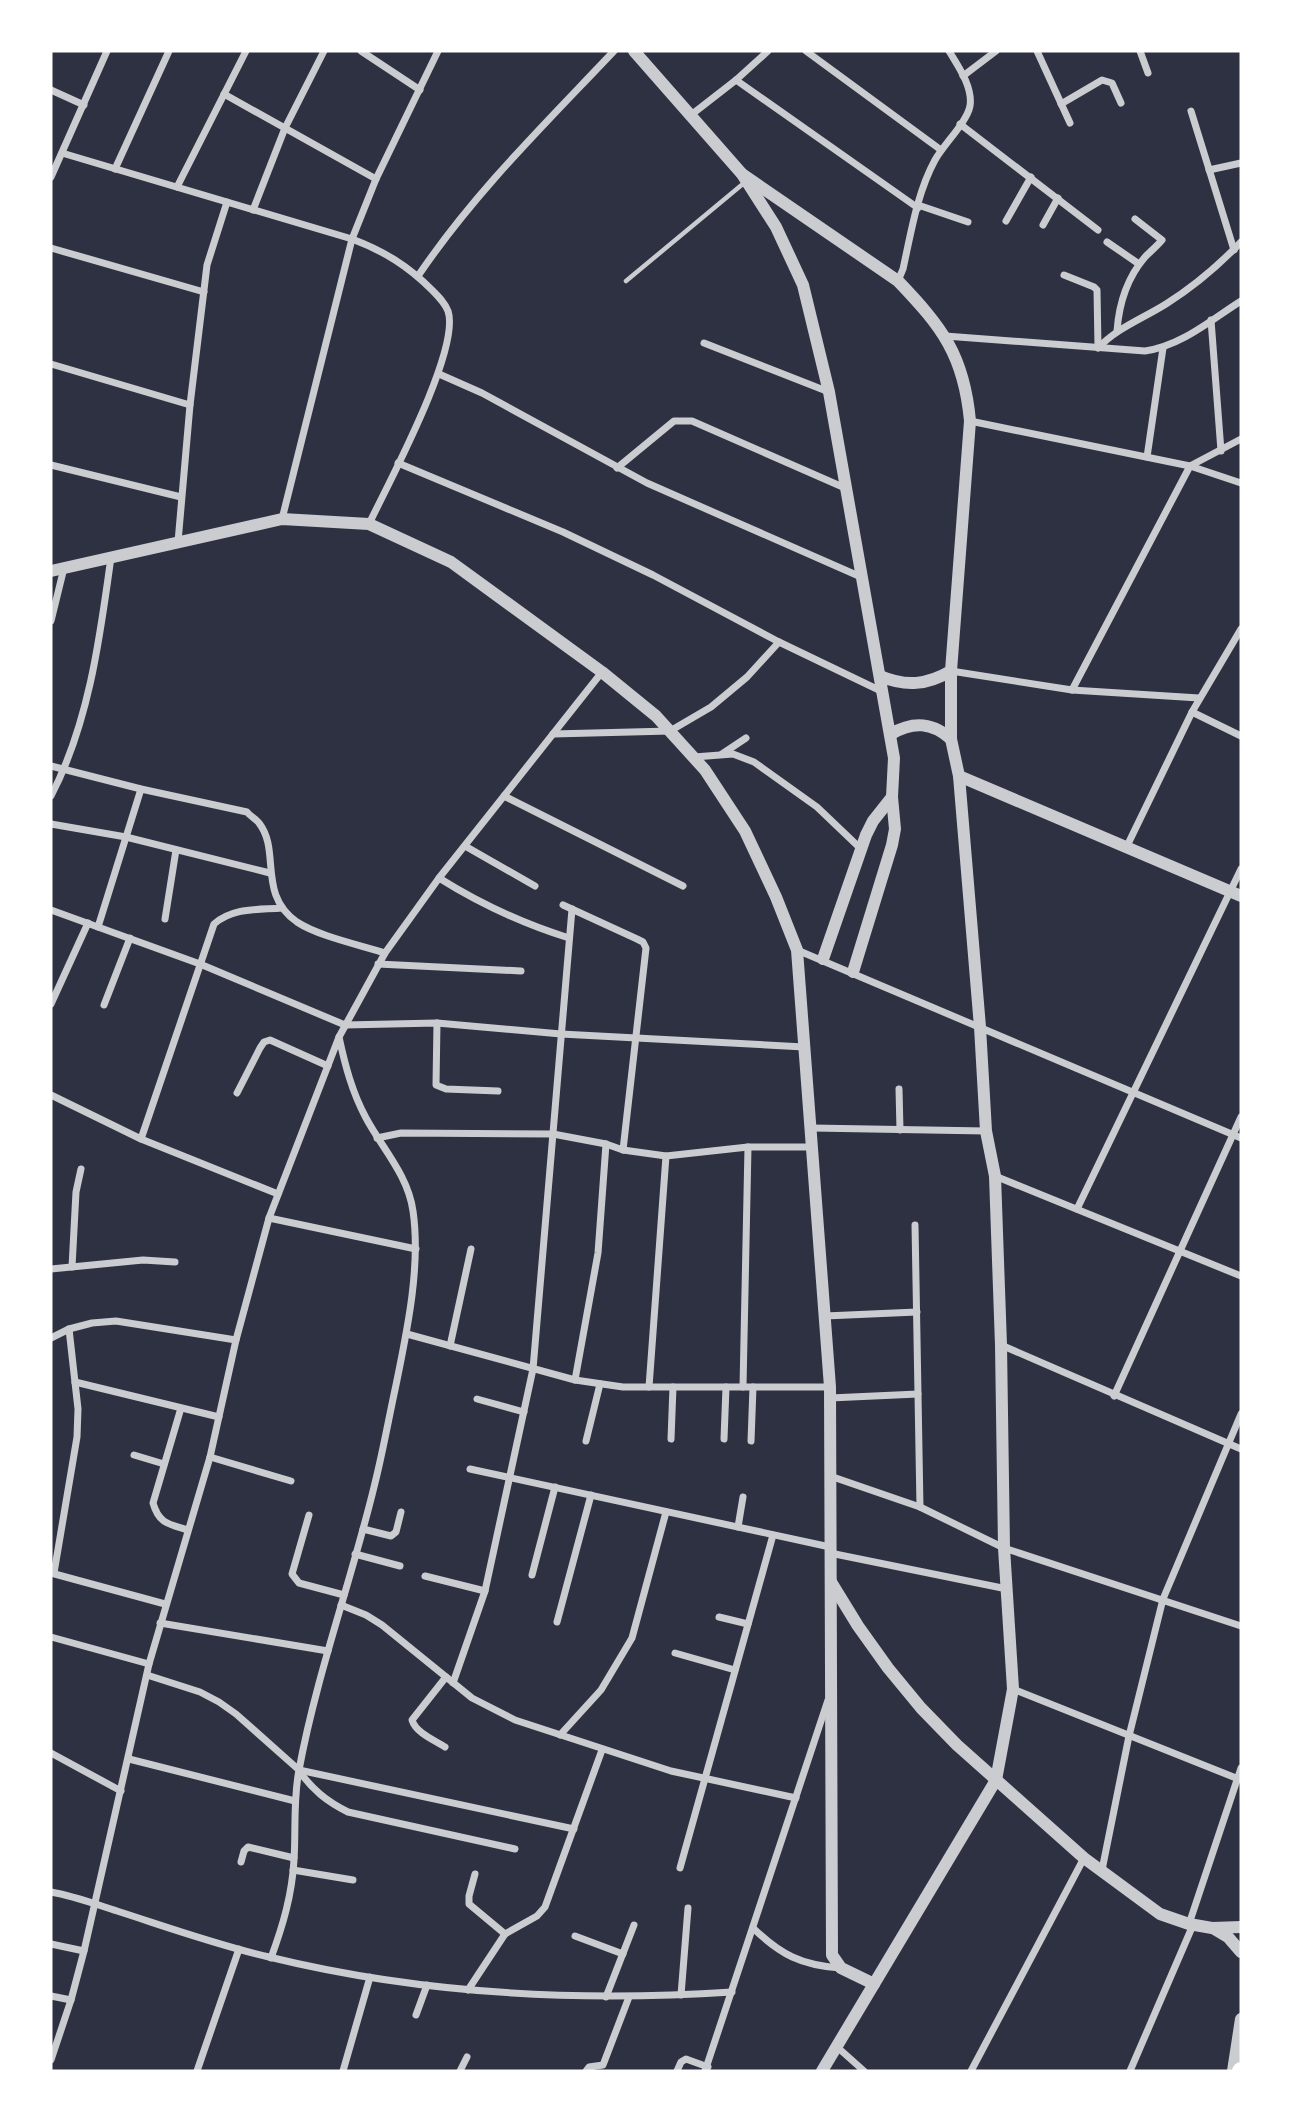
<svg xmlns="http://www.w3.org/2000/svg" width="1292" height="2122" font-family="Manrope,sans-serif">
<rect width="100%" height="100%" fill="#2d3142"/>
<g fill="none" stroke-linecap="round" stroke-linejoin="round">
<path stroke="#caccd0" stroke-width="4.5" d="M626 281 744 183"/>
<g stroke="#caccd0" stroke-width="7">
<path d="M361 51 420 90"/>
<path d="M806 51 941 150"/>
<path d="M1037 51 1070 123"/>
<path d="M1140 51 1148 73"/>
<path d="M963 76 996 51"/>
<path d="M736 80 918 208"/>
<path d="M51 90 84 105"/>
<path d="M224 94 376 179"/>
<path d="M1061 104 1102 80 1112 83 1121 103"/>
<path d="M1191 111 1234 250"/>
<path d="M691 115 736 80 768 51"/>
<path d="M960 124 1098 230"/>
<path d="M62 153 352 239C384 251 408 266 432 290 439 297 445 303 448 311 461 349 388 484 369 524"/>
<path d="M115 169 169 51"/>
<path d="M1209 170 1241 163"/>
<path d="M51 177 107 51"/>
<path d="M177 187 246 51"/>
<path d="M918 205 968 222"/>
<path d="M253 210 285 128 324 51"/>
<path d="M1006 221 1031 177"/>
<path d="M1043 225 1058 198"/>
<path d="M1107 242 1139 264"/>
<path d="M51 248 204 292"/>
<path d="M1064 275 1094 287 1097 290 1098 347"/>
<path d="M418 276C475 192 545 124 614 51"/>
<path d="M898 281 903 269C911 233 917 193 935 160 944 144 967 122 970 106 973 87 958 66 949 51"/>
<path d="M1211 320 1221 451"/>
<path d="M1117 331C1119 303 1127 278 1145 257 1151 251 1157 246 1162 240L1135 219"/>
<path d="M945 336 1145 351C1181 346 1211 320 1241 301"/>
<path d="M704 343 829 392"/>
<path d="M1098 348C1117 328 1142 319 1166 304 1193 287 1219 265 1241 242"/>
<path d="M51 364 190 405"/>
<path d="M439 374 482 393 647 483 861 577"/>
<path d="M970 421 1190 466 1241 439"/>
<path d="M1147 457 1163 348"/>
<path d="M398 463 563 532 653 575 779 642 881 691"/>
<path d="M51 465 181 497"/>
<path d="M617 468 674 421H692L845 488"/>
<path d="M282 519 352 239 376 179 438 51"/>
<path d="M178 542 190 405 207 265 227 202"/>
<path d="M51 621 64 568"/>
<path d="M951 671 1072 690 1199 698"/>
<path d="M1072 690 1190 466 1241 483"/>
<path d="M1192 712 1241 736"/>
<path d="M553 734 670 731 711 707 747 677 779 642"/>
<path d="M722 754 746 738"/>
<path d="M694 757 733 754 754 762 817 807 861 849"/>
<path d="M51 766 141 789 247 812C250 816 256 819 259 823 281 851 257 894 297 922 318 936 360 945 385 953"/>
<path d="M51 796C89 723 100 637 111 557"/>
<path d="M504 796 683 886"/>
<path d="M51 824 126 837 270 873"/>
<path d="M465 846 535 886"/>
<path d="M1127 846 1192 712 1241 629"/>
<path d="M439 878C482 905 521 923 569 938"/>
<path d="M563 905 637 939 643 942 646 948 623 1150"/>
<path d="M51 910 200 964 345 1025 437 1023 561 1034 804 1047"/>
<path d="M165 919 176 850"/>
<path d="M98 927 141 789"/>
<path d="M797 950 1241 1138"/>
<path d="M378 964 521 971"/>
<path d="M51 1004 88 923"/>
<path d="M104 1005 130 938"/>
<path d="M437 1023 436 1085 446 1089 498 1091"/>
<path d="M899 1089 900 1130"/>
<path d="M237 1093 260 1048 264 1042 270 1040 328 1066"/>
<path d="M51 1095 141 1139 278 1194"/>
<path d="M812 1128 986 1131"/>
<path d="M377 1138 401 1133 553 1134 606 1144 623 1150 666 1156 748 1147H812"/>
<path d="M141 1139 214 924C233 907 259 910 282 908"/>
<path d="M995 1176 1241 1276"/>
<path d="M1077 1209 1241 869"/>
<path d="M269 1218 416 1249"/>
<path d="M915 1225 920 1507"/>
<path d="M72 1267 76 1192 81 1169"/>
<path d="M51 1269 143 1260 175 1262"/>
<path d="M825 1316 917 1312"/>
<path d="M407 1334 575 1380 623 1387H830"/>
<path d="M51 1338 69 1329 92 1323 116 1321 236 1340"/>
<path d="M1001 1345 1241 1449"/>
<path d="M450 1346 471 1249"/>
<path d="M575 1380 598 1253 606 1144"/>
<path d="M75 1382 219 1417"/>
<path d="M649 1387 666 1156"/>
<path d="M743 1387 748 1147"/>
<path d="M1114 1396 1241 1117"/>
<path d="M830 1398 918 1394"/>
<path d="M477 1399 524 1412"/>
<path d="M181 1408 153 1503C159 1524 169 1524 188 1530"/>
<path d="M671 1439 673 1387"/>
<path d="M724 1439 726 1387"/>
<path d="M586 1441 600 1384"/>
<path d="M751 1441 753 1387"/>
<path d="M134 1455 164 1464"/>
<path d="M210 1457 291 1481"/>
<path d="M470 1469 830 1547"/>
<path d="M830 1476 920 1507 1004 1548 1241 1626"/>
<path d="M309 1515 292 1574 299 1583 344 1595"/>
<path d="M738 1527 743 1497"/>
<path d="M363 1529 391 1536 396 1532 401 1512"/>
<path d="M830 1553 1007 1589"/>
<path d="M355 1554 400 1566"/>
<path d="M51 1573 165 1604"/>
<path d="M54 1573 77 1437 78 1409 69 1329"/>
<path d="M532 1575 555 1487"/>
<path d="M425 1576 485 1591"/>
<path d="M341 1605 366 1615 382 1625 472 1698 515 1720 671 1771 796 1798"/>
<path d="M719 1617 748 1624"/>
<path d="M557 1622 591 1495"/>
<path d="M160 1623 328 1651"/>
<path d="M51 1637 149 1664"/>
<path d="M675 1653 735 1670"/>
<path d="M147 1675 200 1692 219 1702 236 1714 299 1770 574 1829"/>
<path d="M453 1683 485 1591 533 1369 572 909"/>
<path d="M1013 1689 1241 1780"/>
<path d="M560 1735 601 1690 632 1638 666 1512"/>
<path d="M445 1747C434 1740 416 1733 412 1720L446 1677"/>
<path d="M51 1753 121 1791"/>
<path d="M129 1759 295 1801"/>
<path d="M299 1771C313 1790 326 1801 348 1812L515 1849"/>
<path d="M241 1862 244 1851 248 1847 294 1858"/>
<path d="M680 1868 773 1535"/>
<path d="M293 1870 353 1880"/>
<path d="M1102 1870 1129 1736 1163 1599 1241 1414"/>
<path d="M475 1874 469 1896V1904L505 1934"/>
<path d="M51 1892C74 1896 95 1904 117 1911 167 1927 217 1945 269 1957 420 1994 577 2002 732 1992"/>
<path d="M1189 1924 1241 1768"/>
<path d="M753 1928C781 1955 801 1965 840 1968"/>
<path d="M575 1936 623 1954"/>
<path d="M51 1944 84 1951"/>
<path d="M271 1958C283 1925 292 1895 294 1860 296 1830 293 1800 299 1770 317 1673 352 1579 375 1483 383 1451 389 1417 396 1385 407 1331 421 1266 413 1211 408 1175 382 1148 366 1118 352 1092 345 1065 339 1037"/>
<path d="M468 1990 505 1934 537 1916 545 1907 602 1750"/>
<path d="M681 1995 688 1908"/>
<path d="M51 1996 71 2000"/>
<path d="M606 1997 634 1925"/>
<path d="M416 2015 427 1985"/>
<path d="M836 2046 864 2071"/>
<path d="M51 2060 71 2000 84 1951 149 1664 210 1457 236 1340 269 1218 339 1037 385 953 439 878 602 672"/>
<path d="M197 2071 239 1949"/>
<path d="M343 2071 370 1977"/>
<path d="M460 2071 467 2057"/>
<path d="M586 2071 589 2067 603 2065 629 1997"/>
<path d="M677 2071 681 2062 686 2059 708 2067"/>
<path d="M705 2071 828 1700"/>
<path d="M971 2071 1084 1858"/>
<path d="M1130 2071 1193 1925"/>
</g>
<g stroke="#caccd0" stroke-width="12">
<path d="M634 51 742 174 776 227 803 285 829 392 894 758 892 797 895 829 892 845 853 972"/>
<path d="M742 174 898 281C942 327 964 355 970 421L951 671V739L959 776 980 1027 986 1131 995 1176 1001 1345 1004 1548 1013 1689 996 1780 822 2071"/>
<path d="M51 571 282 519 369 524 451 562 602 672 656 716 705 770 745 831 776 897 797 950 830 1387 832 1955 841 1968 874 1984"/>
<path d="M880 676C906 687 927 685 951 671"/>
<path d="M891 734C913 721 932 722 951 739"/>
<path d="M959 776 1241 896"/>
<path d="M823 959 866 835 873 821 892 797"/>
<path d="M831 1582 858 1626 888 1668 921 1708 957 1745 1084 1858 1160 1914 1189 1924 1212 1928 1241 1927"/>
<path d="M1213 1928 1228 1937 1241 1952"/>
<path d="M1233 2071 1241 2019"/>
</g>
<path stroke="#fff" stroke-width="16" d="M1240 2071 1241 2070"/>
</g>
<rect width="1292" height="2122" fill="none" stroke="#ffffff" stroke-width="105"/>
</svg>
